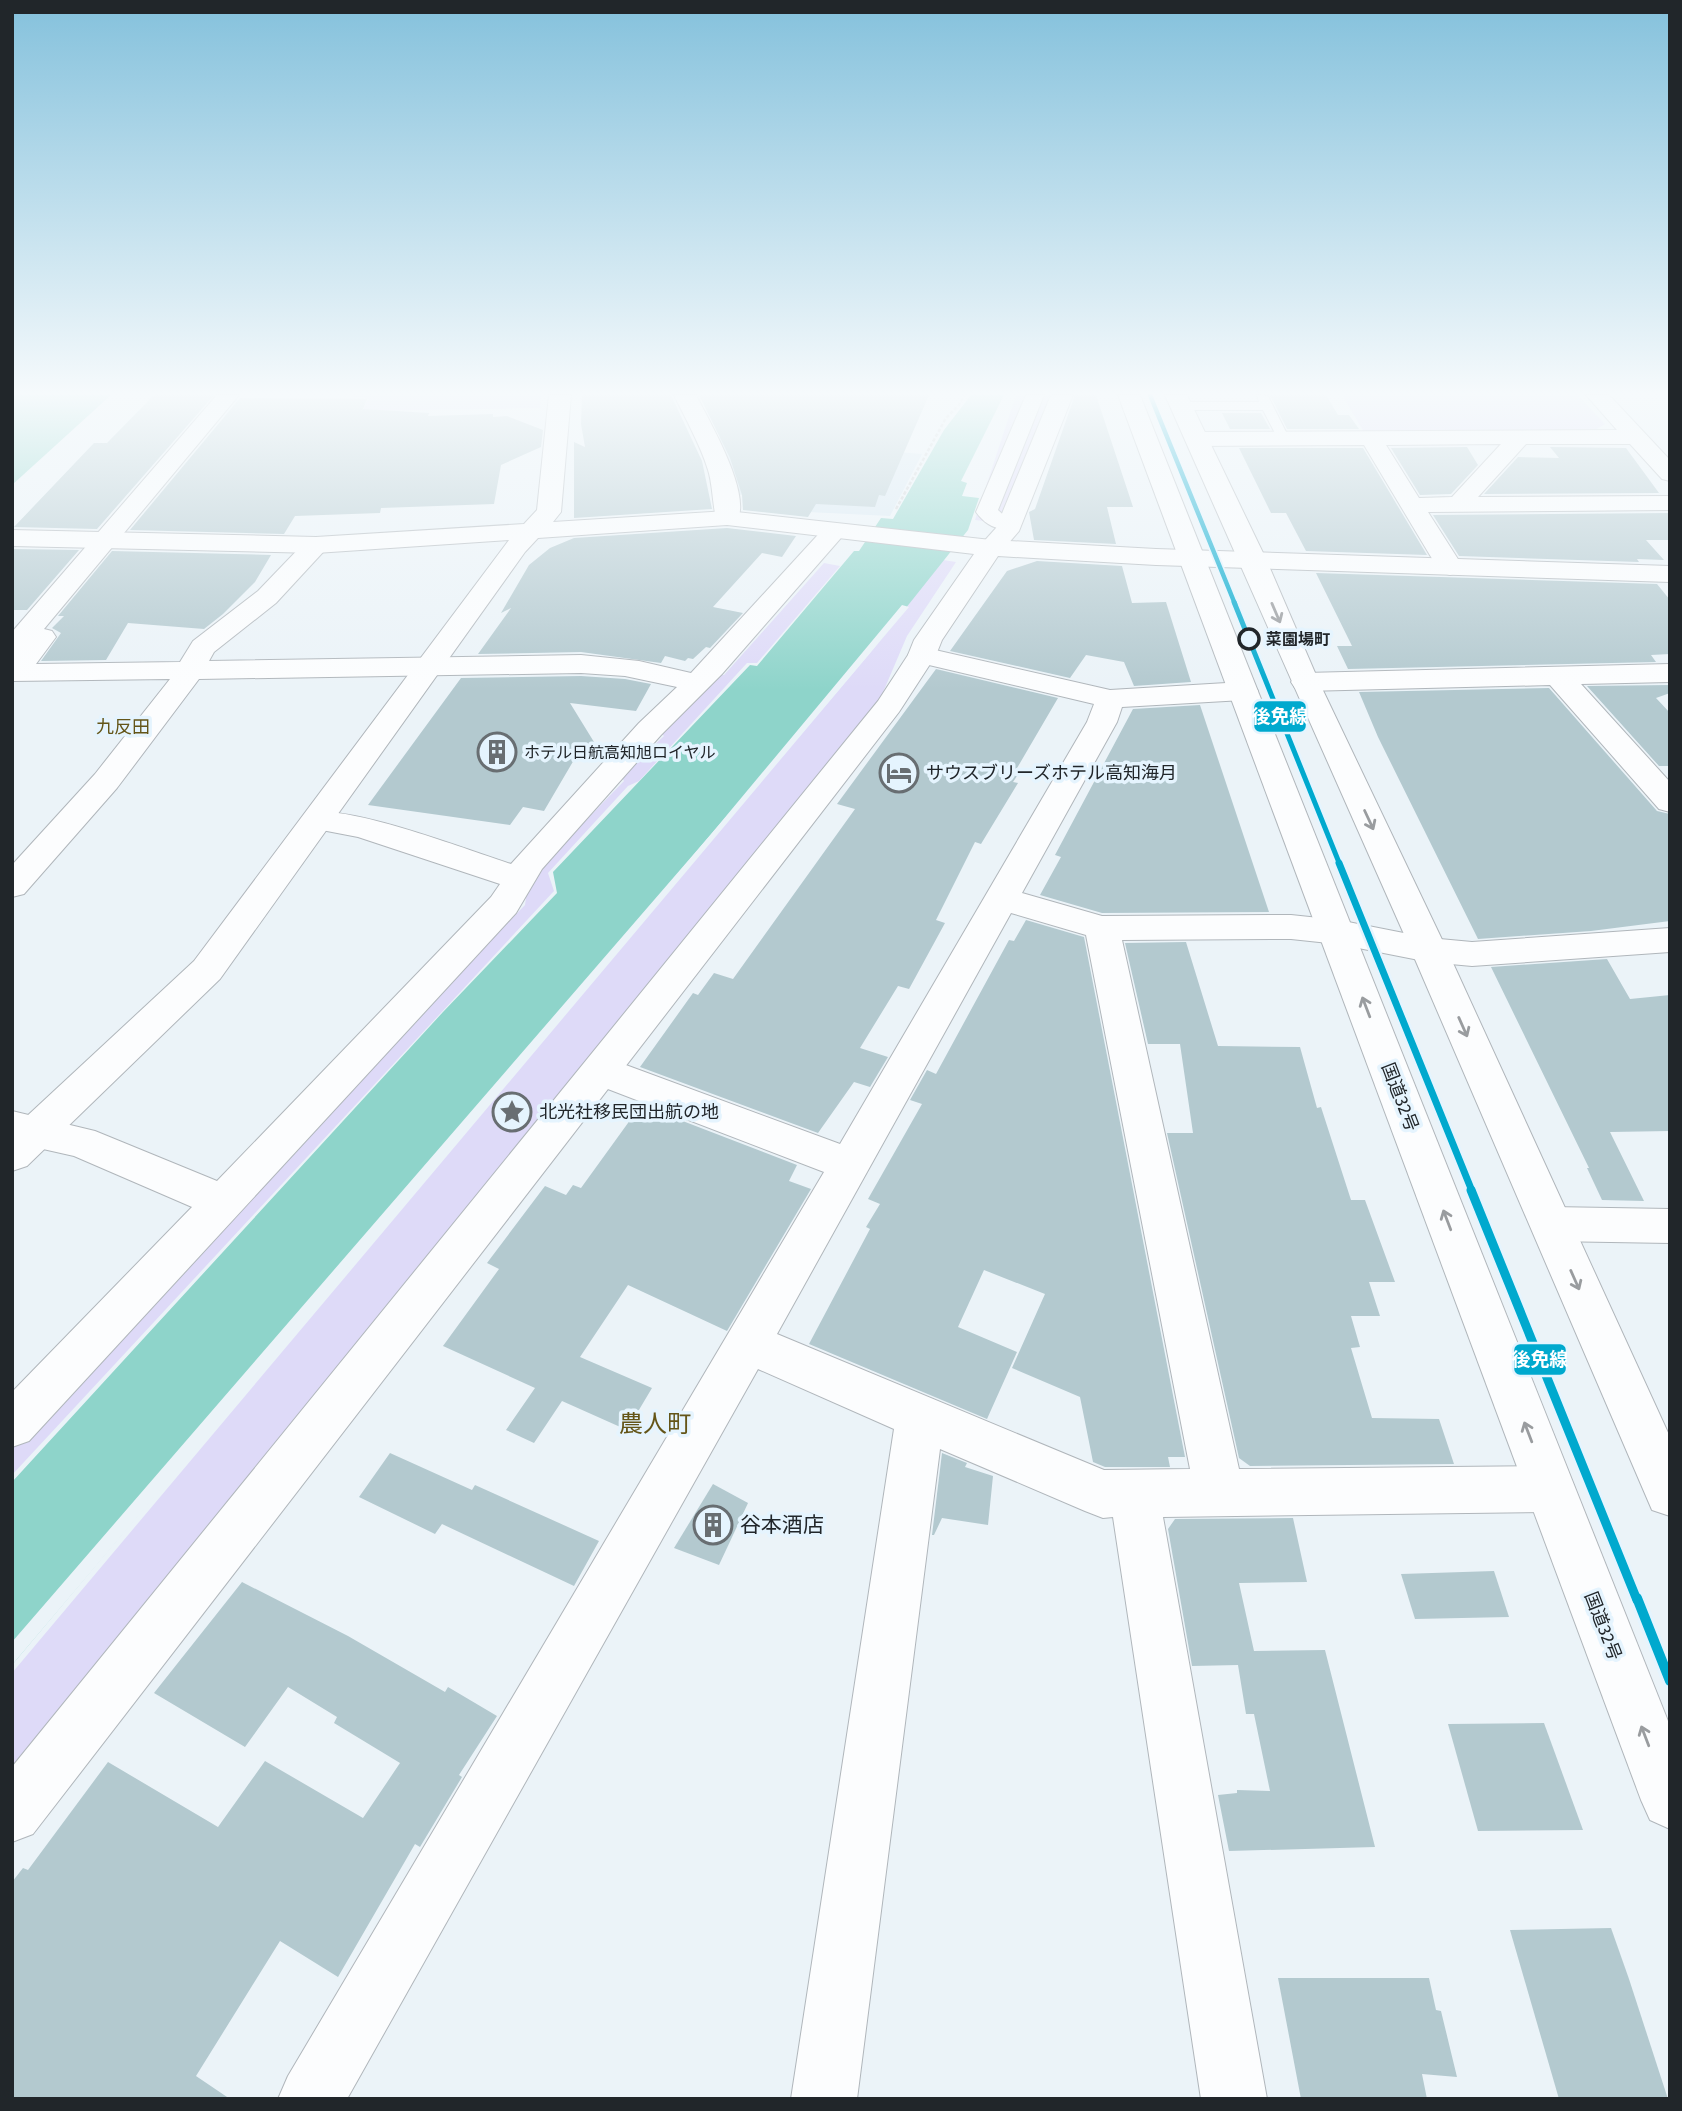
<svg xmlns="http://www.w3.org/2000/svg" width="1682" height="2111" font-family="'Fira Sans','Noto Sans JP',sans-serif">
<rect width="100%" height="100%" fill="#ebf3f8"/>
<path fill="#d8e8f2" d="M714 437 922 454 890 516 808 512 772 493 737 495Z"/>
<g fill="#dedaf8">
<path d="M355 395H541L540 408 363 411 369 398 353 397Z"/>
<path d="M1016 395H1052L1000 523 975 520Z"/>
<path d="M1342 395H1577L1605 424 1592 432H1364Z"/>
<path d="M943 560 956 562 907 636 881 697 833 761 12 1768V1673L871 652Z"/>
<path d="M824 563 840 566 757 663H747L639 781 628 786 548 873 554 891 12 1475V1446L260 1178 525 905 529 879 624 781 621 776 664 736 659 731 717 675H724Z"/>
</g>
<g fill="#8ed4ca">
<path d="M12 395H111L12 485Z"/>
<path d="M971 395H1004L961 481 967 483 962 496 979 498 968 530 882 638 712 833 12 1665V1482L443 1012 557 893 553 872 750 665 757 666 854 551H859L881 518 893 519 944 430Z"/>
</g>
<path fill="#ebf3f8" d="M902 605 909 607 12 1665V1642L712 833Z"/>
<g fill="#b3c9cf">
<path d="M154 395H214L97 529 14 527 94 443H107Z"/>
<path d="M582 395H671L702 461 712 509 574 518V442L585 447 581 424Z"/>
<path d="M699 395H929L885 496 879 495 875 507 816 504 808 517 743 510 742 495 730 458Z"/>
<path d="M1075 395H1096L1133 507H1107L1116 544 1034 540 1029 512 1035 509Z"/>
<path d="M1270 395H1326L1338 415H1349L1359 429H1287Z"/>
<path d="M240 398 367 399 363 409 429 413 428 416 493 414V417L507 416 543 430 541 447 501 465 494 504 381 508 380 513 295 516 284 534 130 530Z"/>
<path d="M1222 413H1261L1270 429H1230Z"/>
<path d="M1467 447 1478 465 1451 494 1420 495 1391 448Z"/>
<path d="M1550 447 1626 448 1659 493 1484 494 1518 457 1559 458Z"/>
<path d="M1239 448H1363L1427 555 1306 551 1286 513H1271Z"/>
<path d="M1670 513V540H1646L1664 560 1637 559 1639 562 1459 556 1433 515Z"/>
<path d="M727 528 796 536 782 557 762 553 713 607 743 613 710 648 706 647 693 659 688 658 685 661 665 656 661 663 581 652 478 654 511 608 501 613 529 565 550 548 574 538Z"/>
<path d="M12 549 79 550 27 610H12Z"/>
<path d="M112 551 271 555 255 582 223 614 204 629 128 623 106 660 41 661 61 633 52 628 64 616H58Z"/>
<path d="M1037 561 1122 566 1132 603 1166 602 1191 682 1134 686 1124 662 1086 655 1070 678 950 651 1007 571Z"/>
<path d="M1316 573 1657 584 1670 600V654L1651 655 1656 662 1348 669 1337 646H1352Z"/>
<path d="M936 669 1058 698 1013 775 1017 776 1013 782 1018 783 981 844 975 842 936 920 945 923 909 989 898 986 860 1048 888 1057 870 1087 854 1082 818 1133 640 1067 693 993 698 995 714 973 733 979 855 809 837 804Z"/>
<path d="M581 676 625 679 651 684 636 711 570 703 602 755 578 753 544 811 523 807 510 825 368 805 461 678Z"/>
<path d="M1670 685V693L1656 698 1670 713V766H1659L1587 686Z"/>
<path d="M1549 688 1657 811 1670 814V921L1591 931 1478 939 1378 737 1359 692Z"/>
<path d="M1200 705 1269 912 1102 913 1040 895 1061 857 1055 855 1133 709Z"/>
<path d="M1026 920 1084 937 1185 1457H1168L1170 1467H1105L1093 1462 1080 1397 1012 1368 1045 1294 984 1270 958 1327 1017 1352 987 1419 809 1344 870 1229 866 1227 880 1204 868 1199 922 1104 910 1100 927 1070 936 1074 1009 940 1014 941Z"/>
<path d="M1186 942 1218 1046 1300 1047 1317 1108 1321 1107 1351 1200H1365L1395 1282H1369L1380 1316H1351L1360 1347 1351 1348 1372 1418 1439 1419 1454 1464 1250 1466 1239 1458 1167 1133H1193L1180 1044H1148L1125 943Z"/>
<path d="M1607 959 1630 999 1670 995V1131L1610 1132 1644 1201 1602 1200 1587 1168H1589L1491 967Z"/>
<path d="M641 1105 797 1165 789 1181 811 1189 727 1331 628 1285 580 1357 652 1388 627 1430 562 1401 534 1443 506 1430 535 1388 443 1346 499 1269 487 1263 545 1186 566 1195 573 1185 581 1188Z"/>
<path d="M390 1453 472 1490 475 1485 599 1541 574 1586 442 1524 435 1534 359 1497Z"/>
<path d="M942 1453 967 1463 965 1467 993 1476 988 1525 942 1518 934 1535H932Z"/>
<path d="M713 1484 748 1503 719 1565 674 1548Z"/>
<path d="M1293 1518 1307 1582 1239 1583 1254 1651 1325 1650 1375 1847 1229 1851 1218 1795 1237 1793V1790L1270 1791 1254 1714H1246L1238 1665 1192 1666 1168 1529 1175 1519Z"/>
<path d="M1494 1571 1509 1617 1415 1619 1401 1574Z"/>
<path d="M242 1582 348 1636 445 1692 448 1687 497 1716 459 1775 462 1777 420 1847 415 1844 338 1977 280 1941 196 2076 230 2099H12V1882L23 1868 28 1870 108 1762 218 1827 265 1761 363 1818 400 1763 334 1723 337 1717 288 1687 245 1747 154 1693Z"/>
<path d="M1544 1723 1583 1830 1478 1831 1448 1724Z"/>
<path d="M1611 1928 1629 1979 1668 2099H1559L1510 1930Z"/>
<path d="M1278 1978H1429L1436 2010 1441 2011 1457 2077 1422 2074 1427 2099H1301Z"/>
</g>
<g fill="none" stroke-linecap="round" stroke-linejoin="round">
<defs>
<path id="service" d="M1257 395 1268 396 1289 438 1287 441H1279L1263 410H1181L1175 406 1181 402H1259Z"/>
<path id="pedestrian" d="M1026 395H1044L998 510 1012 523 1009 528C995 531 984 523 976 512Z"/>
<g id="minor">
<path d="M217 395H239L44 629 52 631 56 637 36 664 180 662 193 641 258 591 307 540 316 537 325 540 329 545 325 550 276 603 214 652 209 661 581 655 639 661 691 673 826 526 835 524 844 526 847 531 722 674 661 735 542 869 516 913 29 1441 12 1447V1392L192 1207 74 1156 12 1142V1111L95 1131 217 1181 491 897 500 884 358 837 306 827 301 820 306 813C346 803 467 850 511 864L639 723 677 687 625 676 581 673 199 679 117 788 24 894 12 897V865L95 774 170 679 12 681V632Z"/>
<path d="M674 395H696C709 421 754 496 736 523L727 525 718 523C713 516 713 484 708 470 700 444 686 420 674 395Z"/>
<path d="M1051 395H1073L1019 531 1000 553 991 556 982 553 978 548 996 528Z"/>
<path d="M1586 395H1609L1670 460V481L1662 479 1630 444H1526L1478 497 1670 496V510L1428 512 1463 567 1459 572 1450 575 1441 572 1437 567 1364 445 1196 446 1188 444 1185 439 1188 434 1196 432 1617 430ZM1501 444 1452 497 1419 498 1386 445Z"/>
<path d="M922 647 1110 690 1243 682 1253 685 1258 691 1253 697 1243 700 1122 707 1117 722 1022 893 1102 916 1291 915 1338 920 1429 938 1472 942 1670 928V952L1472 966 1429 962 1338 944 1291 939 1122 940 1239 1469 1550 1466 1568 1472 1575 1489 1568 1506 1550 1512 1163 1517 1267 2099H1201L1113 1517 1103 1518 1085 1511 940 1449 857 2099H791L894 1429 758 1369 347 2099H278L288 2076 824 1172 587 1081 582 1071 587 1061 601 1057 615 1061 840 1144 1087 722 1094 704 912 661 908 655 912 649ZM1011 913 1086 935 1190 1469 1104 1470 777 1334Z"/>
<path d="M1670 664V682L1581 684 1670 782V812L1659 809 1550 685 1305 691 1295 688 1291 682 1295 676 1305 673Z"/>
<path d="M1551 1207 1670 1209V1243L1551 1241 1536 1236 1530 1224 1536 1212Z"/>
</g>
<path id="tertiary" d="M549 395H571L561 512 553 522 727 511 991 540 1156 549 1670 566V582L1156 565 998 556 942 640 936 655 899 712 33 1834 12 1842V1767L878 701 908 655 914 640 974 554 727 525 538 538 525 552 220 979 27 1166 12 1171V1130L194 961 509 540 316 553 12 546V530L316 537 524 524 537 510Z"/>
<g id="trunk">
<path d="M1118 395H1140L1670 1726V1829L1650 1820 1641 1800Z"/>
<path d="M1165 395H1187L1266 559 1319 682 1447 950 1670 1437V1516L1652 1510 1411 950Z"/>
</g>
</defs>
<use href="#service" stroke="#b0b6bb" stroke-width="2"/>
<use href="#pedestrian" stroke="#b0b6bb" stroke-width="2"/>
<use href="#minor" stroke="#b0b6bb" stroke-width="2"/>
<use href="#tertiary" stroke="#b0b6bb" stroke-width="2"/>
<use href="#trunk" stroke="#b0b6bb" stroke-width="2"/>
<path stroke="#d0d2d4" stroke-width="2.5" stroke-dasharray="3.5 2" stroke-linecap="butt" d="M896 509 946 418 959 405 964 395"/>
<use href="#service" fill="#fcfdfe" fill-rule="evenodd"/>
<use href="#pedestrian" fill="#fcfdfe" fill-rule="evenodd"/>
<use href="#minor" fill="#fcfdfe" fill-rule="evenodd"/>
<use href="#tertiary" fill="#fcfdfe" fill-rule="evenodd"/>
<use href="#trunk" fill="#fcfdfe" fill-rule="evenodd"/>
<defs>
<path id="tram-1-far4" d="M1150 395 1235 604"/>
<path id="tram-1-far3" d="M1234 602 1340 865"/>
<path id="tram-1-far2" d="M1339 863 1472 1191"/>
<path id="tram-1-far1" d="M1471 1190 1637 1600"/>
<path id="tram-1" d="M1637 1598 1670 1681"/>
</defs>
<use href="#tram-1-far4" stroke="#e5f4fe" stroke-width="8"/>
<use href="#tram-1-far3" stroke="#e5f4fe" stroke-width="10"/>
<use href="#tram-1-far2" stroke="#e5f4fe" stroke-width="12"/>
<use href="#tram-1-far1" stroke="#e5f4fe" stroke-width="14"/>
<use href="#tram-1" stroke="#e5f4fe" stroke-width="16"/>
<use href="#tram-1-far4" stroke="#00a9ce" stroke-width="4.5"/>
<use href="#tram-1-far3" stroke="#00a9ce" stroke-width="5"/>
<use href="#tram-1-far2" stroke="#00a9ce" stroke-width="7"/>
<use href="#tram-1-far1" stroke="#00a9ce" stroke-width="9"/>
<use href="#tram-1" stroke="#00a9ce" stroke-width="10"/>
</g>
<defs><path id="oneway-shaft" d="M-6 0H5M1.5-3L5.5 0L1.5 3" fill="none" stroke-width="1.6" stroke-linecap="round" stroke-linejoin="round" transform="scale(1.75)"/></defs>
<g stroke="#999c9f">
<use href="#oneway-shaft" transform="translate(1276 613) rotate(67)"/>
<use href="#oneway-shaft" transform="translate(1369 820) rotate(65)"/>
<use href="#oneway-shaft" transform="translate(1366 1007) rotate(-111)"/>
<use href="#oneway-shaft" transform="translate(1463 1027) rotate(66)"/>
<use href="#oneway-shaft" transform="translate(1447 1220) rotate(-111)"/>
<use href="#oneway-shaft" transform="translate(1575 1280) rotate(66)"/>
<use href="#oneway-shaft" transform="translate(1528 1432) rotate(-111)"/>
<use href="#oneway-shaft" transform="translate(1645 1736) rotate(-111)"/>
</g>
<linearGradient id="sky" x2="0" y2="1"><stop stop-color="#84c1dc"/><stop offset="0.57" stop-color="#f6fafc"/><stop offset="1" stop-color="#f6fafc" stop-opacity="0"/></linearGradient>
<rect width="1682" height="690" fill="url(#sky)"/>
<defs>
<symbol id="building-ring" viewBox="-11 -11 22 22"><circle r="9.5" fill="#e5f4fe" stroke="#686e72" stroke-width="1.5"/><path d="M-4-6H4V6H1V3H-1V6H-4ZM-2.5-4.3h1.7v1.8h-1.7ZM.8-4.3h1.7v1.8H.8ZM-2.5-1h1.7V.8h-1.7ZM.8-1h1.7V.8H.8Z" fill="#686e72"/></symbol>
<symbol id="hotel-ring" viewBox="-11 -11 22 22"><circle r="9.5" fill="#e5f4fe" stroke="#686e72" stroke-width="1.5"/><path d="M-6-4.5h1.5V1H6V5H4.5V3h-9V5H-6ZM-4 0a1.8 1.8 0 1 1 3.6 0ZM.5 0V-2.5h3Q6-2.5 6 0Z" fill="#686e72"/></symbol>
<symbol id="sight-ring" viewBox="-11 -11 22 22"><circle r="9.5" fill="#e5f4fe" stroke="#686e72" stroke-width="1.5"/><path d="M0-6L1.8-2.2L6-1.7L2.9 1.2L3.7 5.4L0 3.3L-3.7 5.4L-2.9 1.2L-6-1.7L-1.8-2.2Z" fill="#686e72"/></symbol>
</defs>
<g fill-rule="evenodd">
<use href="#building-ring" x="475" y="730" width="44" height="44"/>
<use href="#hotel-ring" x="877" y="751" width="44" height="44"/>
<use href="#sight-ring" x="490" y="1090" width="44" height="44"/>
<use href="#building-ring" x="691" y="1503" width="44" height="44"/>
</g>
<circle fill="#e5f4fe" stroke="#21262a" stroke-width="3.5" cx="1249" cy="639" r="10"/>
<g text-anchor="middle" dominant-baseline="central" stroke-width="7" stroke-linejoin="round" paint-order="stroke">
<g font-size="16" font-weight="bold" fill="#21262a" stroke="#e5f4fe" text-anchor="start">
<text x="1266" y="639">菜園場町</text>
</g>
<g font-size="16" fill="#21262a" stroke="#e5f4fe" text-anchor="start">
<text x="524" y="752">ホテル日航高知旭ロイヤル</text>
</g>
<g font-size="18" fill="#645518" stroke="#e5f4fe">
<text x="123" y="727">九反田</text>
</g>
<g font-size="18" fill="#21262a" stroke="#e5f4fe" text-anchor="start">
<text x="926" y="773">サウスブリーズホテル高知海月</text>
<text x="539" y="1112">北光社移民団出航の地</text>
</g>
<g font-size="18" fill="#21262a" stroke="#e5f4fe">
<text transform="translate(1400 1097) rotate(69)">国道32号</text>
<text transform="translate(1603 1626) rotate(69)">国道32号</text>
</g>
<g font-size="21" fill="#21262a" stroke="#e5f4fe" text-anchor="start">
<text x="740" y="1525">谷本酒店</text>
</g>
<g font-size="24" fill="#645518" stroke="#e5f4fe">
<text x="655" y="1424">農人町</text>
</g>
</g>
<g stroke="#e5f4fe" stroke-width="2.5">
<rect x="1253" y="700" width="54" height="33" rx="7" fill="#00a9ce"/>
<rect x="1513" y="1343" width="54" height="33" rx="7" fill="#00a9ce"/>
</g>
<g font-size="19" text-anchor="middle" font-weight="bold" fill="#fff">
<text x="1280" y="723">後免線</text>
<text x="1540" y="1366">後免線</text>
</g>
<rect width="1682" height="2111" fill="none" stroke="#21262a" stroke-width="28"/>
</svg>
